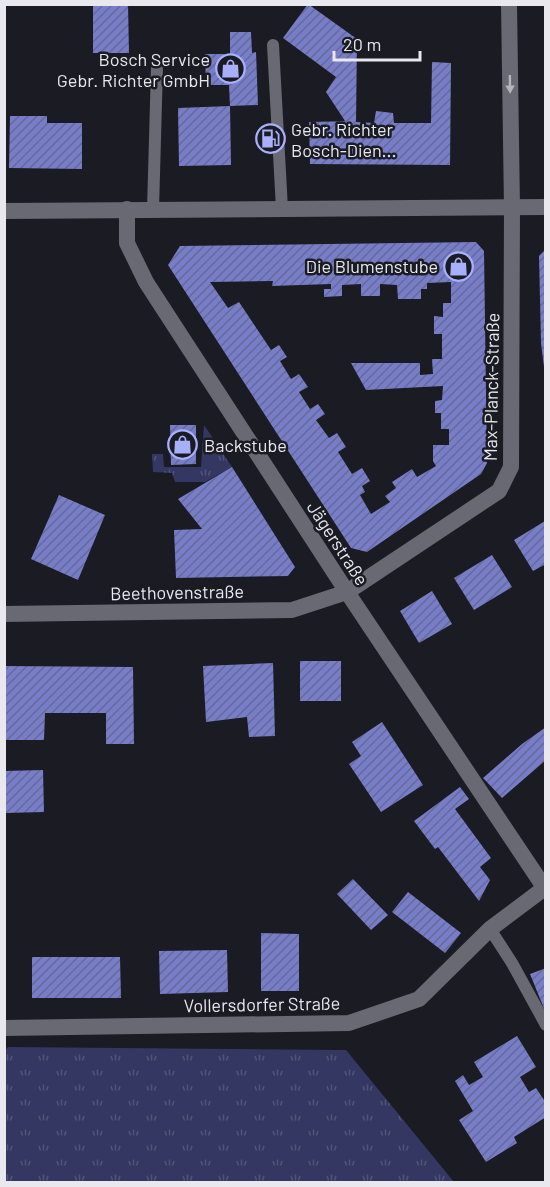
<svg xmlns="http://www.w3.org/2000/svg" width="550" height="1187" font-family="Barlow,sans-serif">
<defs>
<pattern id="grass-tufts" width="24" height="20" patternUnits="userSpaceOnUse" patternTransform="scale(1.5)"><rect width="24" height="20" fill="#333761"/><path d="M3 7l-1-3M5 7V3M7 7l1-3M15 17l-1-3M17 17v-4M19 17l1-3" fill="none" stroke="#515478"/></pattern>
<pattern id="building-hatch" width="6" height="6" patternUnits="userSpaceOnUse" patternTransform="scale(1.5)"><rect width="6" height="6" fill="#777dc6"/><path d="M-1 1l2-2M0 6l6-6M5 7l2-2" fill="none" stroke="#666a9a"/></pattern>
</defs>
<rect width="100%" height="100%" fill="#1a1b23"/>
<g fill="url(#grass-tufts)">
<path d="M204 425 232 467 205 482H175L172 473 153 472 152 454H163L164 467H201Z"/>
<path d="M8 1047 346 1050 454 1182H5L4 1052Z"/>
</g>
<g fill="url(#building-hatch)" fill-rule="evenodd">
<path d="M93 4H128L129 53H93Z"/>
<path d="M308 4 357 39 356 122 374 123 376 111 393 113 394 123H431L432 62 451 63 450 165 310 164 309 122 354 121H345L326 92 336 77 283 38Z"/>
<path d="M230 32H251L252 53 256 52 258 105 230 106 229 85H206L205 54H230Z"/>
<path d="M230 106 231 165 179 166 178 108Z"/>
<path d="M10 116H47V123H82V169L9 168Z"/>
<path d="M476 242 484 251 487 463 481 474 367 552 351 548 168 265 180 246ZM273 281 272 286 331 284V289H324V297L342 296V285L361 284V296H380V284L397 285 398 299H421V289H427V283L451 282V303H443V317L434 316V334H442V359H432L433 374 420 375V363H351L366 390 443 386 442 400 435 401V413H441V429H449V445H433V461L436 466 417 477 412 469 392 482 396 488 385 496 390 502 371 514 360 495 365 492 362 486 370 481 362 468 352 474 338 452 346 447 337 433 329 438 316 420 325 414 318 404 310 409 299 392 308 387 299 374 291 379 280 361 287 357 279 345 271 350 239 302 228 308 210 282Z"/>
<path d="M546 249V367H544L541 343 539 256Z"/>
<path d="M170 425H196V464L171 465Z"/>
<path d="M232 467 295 567 288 576 176 578 174 530 202 529 178 499Z"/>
<path d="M59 495 105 515 78 580 31 559Z"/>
<path d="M545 521 546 564 533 571 514 540Z"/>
<path d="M492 555 512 587 474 610 454 578Z"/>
<path d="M432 591 452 624 419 643 400 611Z"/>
<rect x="300" y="661" width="41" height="40"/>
<path d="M273 663 275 736 249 737 247 717 206 722 203 666Z"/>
<path d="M4 666 133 667 134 744H106V713H45L44 740H4Z"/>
<path d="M382 722 423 785 381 812 349 764 361 756 352 742Z"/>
<path d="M546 727V760L502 798 483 778 522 744Z"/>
<path d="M43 770 44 812 5 813 4 771Z"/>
<path d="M460 787 469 799 455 809 491 858 480 867 490 880 479 901 438 847 435 849 414 821Z"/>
<path d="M353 879 388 915 371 930 337 894Z"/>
<path d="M408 892 461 933 445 953 392 912Z"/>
<path d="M261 933 299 934V991H261Z"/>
<path d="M227 950 228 992 160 994 159 951Z"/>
<path d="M32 957H120L121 998H32Z"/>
<path d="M546 968V1011H545L530 974Z"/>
<path d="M517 1036 536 1067 520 1077 529 1092 536 1088 546 1103V1117L514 1137 517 1143 486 1162 459 1120 473 1111 455 1081 463 1075 469 1085 483 1077 474 1062Z"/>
</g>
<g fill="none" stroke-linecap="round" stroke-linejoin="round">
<g stroke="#686973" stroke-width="12">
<path d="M273 45 282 209"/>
<path d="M153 210 157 67"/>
<path d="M490 929 512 963 546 1025"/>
</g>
<g stroke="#686973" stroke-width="16">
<path d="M127 209V243L146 282 347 592 544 887"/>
<path d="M4 614 292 610 347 592 499 491 511 467 512 208 509 4"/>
<path d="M4 1028 349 1023 419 999 490 929 546 887"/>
</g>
<path stroke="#686973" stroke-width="16" d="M4 211 546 207"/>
</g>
<defs><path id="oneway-solid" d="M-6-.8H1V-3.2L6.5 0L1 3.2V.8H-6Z" transform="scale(1.5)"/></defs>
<use fill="#b5b5bd" href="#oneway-solid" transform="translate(510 84) rotate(89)"/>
<defs>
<symbol id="shop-ring" viewBox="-11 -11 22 22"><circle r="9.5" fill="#1a1b23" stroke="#a8b0fc" stroke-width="1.5"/><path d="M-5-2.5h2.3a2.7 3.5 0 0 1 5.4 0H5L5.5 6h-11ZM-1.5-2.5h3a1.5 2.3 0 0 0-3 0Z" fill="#a8b0fc"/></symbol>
<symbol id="fuel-ring" viewBox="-11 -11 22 22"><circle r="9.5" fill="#1a1b23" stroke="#a8b0fc" stroke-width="1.5"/><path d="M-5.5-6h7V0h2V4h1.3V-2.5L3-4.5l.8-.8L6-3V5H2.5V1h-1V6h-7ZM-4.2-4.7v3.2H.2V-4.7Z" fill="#a8b0fc"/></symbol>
</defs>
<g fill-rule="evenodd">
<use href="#shop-ring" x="214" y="52" width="33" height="33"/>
<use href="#fuel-ring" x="254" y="122" width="33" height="33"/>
<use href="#shop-ring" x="442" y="250" width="33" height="33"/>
<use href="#shop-ring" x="166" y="428" width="33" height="33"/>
</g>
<g text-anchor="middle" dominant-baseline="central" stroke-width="5" stroke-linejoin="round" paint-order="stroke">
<g font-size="18" fill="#e8e8ee" stroke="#1a1b23" text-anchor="end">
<text x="210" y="59">Bosch Service<tspan x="210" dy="21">Gebr. Richter GmbH</tspan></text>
<text x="291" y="129" text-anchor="start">Gebr. Richter<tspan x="291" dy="21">Bosch-Dien...</tspan></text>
<text x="438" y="266">Die Blumenstube</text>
<text x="204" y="445" text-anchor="start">Backstube</text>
</g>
<g font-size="18" fill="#e8e8ee" stroke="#1a1b23">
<text transform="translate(491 387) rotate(-89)">Max-Planck-Straße</text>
<text transform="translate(338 543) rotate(57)">Jägerstraße</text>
<text transform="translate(177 592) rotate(-1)">Beethovenstraße</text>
<text transform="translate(262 1004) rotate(-1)">Vollersdorfer Straße</text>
</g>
</g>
<rect width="550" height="1187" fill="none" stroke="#e8e8ee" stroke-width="12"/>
<path d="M334 51v9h86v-9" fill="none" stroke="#e8e8ee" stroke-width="3"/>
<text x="343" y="51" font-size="18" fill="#e8e8ee" stroke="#1a1b23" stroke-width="4.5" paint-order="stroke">20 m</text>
</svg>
